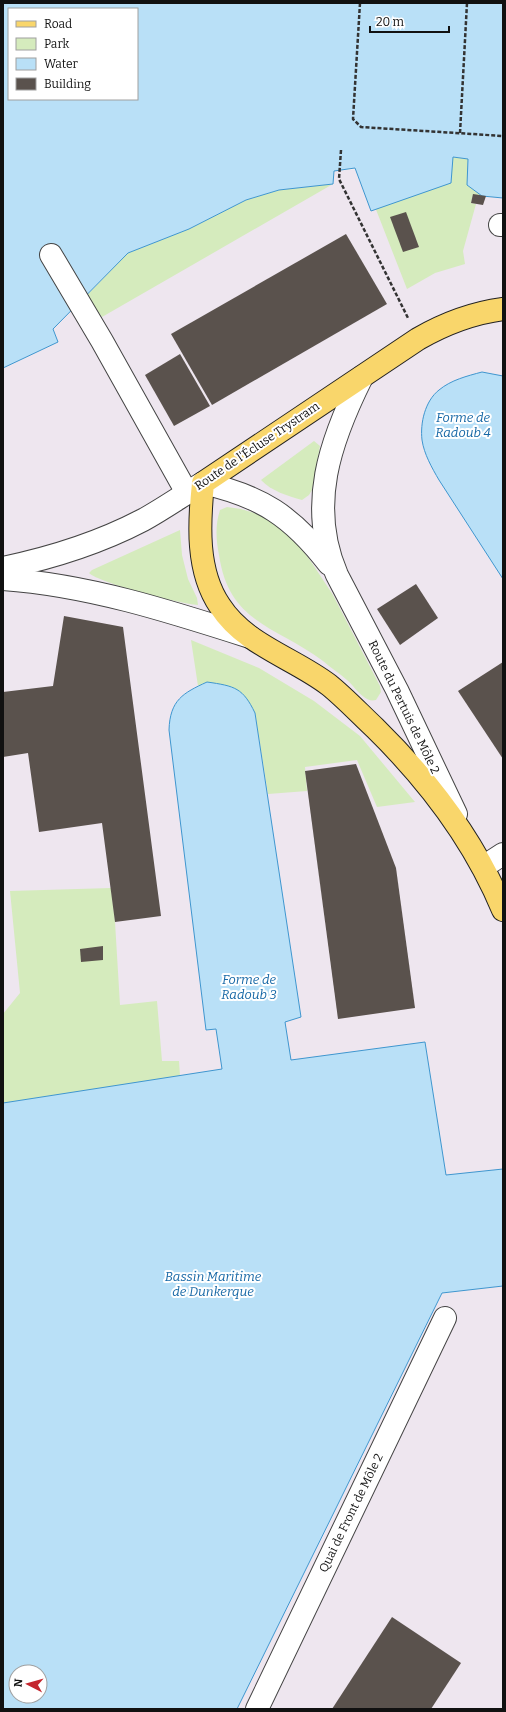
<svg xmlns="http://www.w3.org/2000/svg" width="506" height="1712" font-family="Bitter,serif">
<rect width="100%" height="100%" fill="#fffdf5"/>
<g fill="#eee6ef">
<path d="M468 159 482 196 503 198V1169L446 1176 425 1042 222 1070 3 1103V368L58 342 53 329 128 253 334 171Z"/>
<path d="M503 1286V1709H237L442 1293Z"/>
</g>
<g fill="#d5ebbd">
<path d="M453 157 468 159 467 185 482 196 473 195 471 203 476 204 463 251 465 264 435 273 407 289 375 207Z"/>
<path d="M333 184 102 317 86 296 128 253 189 229 246 200 279 190Z"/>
<path d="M314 441 320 446 312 490 309 495 302 500C288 496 271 491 261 480Z"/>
<path d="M227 507 241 509 267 517 292 536 312 563 333 595 380 686 381 692 376 700C371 701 368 700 364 697 358 693 353 685 347 680 339 673 331 668 323 661 277 626 229 624 219 555 216 540 215 525 220 510Z"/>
<path d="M180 530 182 555 188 579 197 598 198 605C181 604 99 583 89 573L92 570Z"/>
<path d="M191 640 259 668 314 701 360 736 415 802 377 807 357 760 305 767 307 791 268 794 255 713 207 682 198 686Z"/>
<path d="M111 888 115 922 120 1005 157 1001 162 1061H179L180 1076 3 1103V1014L20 993 10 891Z"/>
</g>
<g fill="#b9e0f7" stroke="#3f96cf" fill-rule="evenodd">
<path d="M3 3H503V198L482 196 467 185 468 159 453 157 451 183 371 211 355 168 334 171 333 184 279 190 246 200 189 229 128 253 53 329 58 342 3 368ZM9 9H137V99H9Z"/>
<path d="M482 372 503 376V579L439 480C432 468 424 454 422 440 420 423 425 401 439 390 451 380 467 376 482 372Z"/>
<path d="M207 682C235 686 243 688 255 713L301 1017 285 1022 291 1060 425 1042 446 1175 503 1169V1286L442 1293 237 1709H3V1103L222 1069 216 1029 206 1030 169 730C170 700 183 693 207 682ZM16 1672H40V1696H16Z"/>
</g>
<g fill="#5a524d">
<path d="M473 194 486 196 483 205 471 203Z"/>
<path d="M406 212 419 247 403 252 390 217Z"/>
<path d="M346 234 387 304 212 405 171 334Z"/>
<path d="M180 354 210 406 174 426 145 375Z"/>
<path d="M416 584 438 618 400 645 377 609Z"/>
<path d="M64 616 123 627 161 916 115 922 102 823 39 832 28 753 3 757V692L53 686Z"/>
<path d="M503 662V759L458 691Z"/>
<path d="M356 764 396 868 415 1008 338 1019 305 771Z"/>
<path d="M103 946V960L81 962 80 949Z"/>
<path d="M392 1617 461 1663 431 1709H332Z"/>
</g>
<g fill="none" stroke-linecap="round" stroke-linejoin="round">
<defs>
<g id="minor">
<path d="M500 225H503"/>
<path d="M51 255 102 341 187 493"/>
<path d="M362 377C330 441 307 506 337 575L397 690 456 814"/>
<path d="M3 568C51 558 99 543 143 520 163 509 183 495 203 483 261 496 292 516 329 564"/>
<path d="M3 579C88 585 169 611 250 637"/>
<path d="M483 867 503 854"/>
<path d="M257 1709 445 1318"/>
</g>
<path id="major" d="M503 309C473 313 444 324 418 339L203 483C199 523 196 571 220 606 245 645 294 658 329 685 345 698 360 714 375 728 429 781 474 840 503 910"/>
</defs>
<use href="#minor" stroke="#444" stroke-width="24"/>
<use href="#major" stroke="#222" stroke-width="24"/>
<g stroke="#333" stroke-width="2.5" stroke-dasharray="4 2" stroke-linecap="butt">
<path d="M360 3 353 119 361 127 503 136"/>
<path d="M460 133 467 3"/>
<path d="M341 150 339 179 408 318"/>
</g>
<use href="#minor" stroke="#fff" stroke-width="22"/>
<use href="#major" stroke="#f9d66b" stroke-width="22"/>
</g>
<g text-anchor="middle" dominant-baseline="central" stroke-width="4" stroke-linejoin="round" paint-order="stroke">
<g font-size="12" fill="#111" stroke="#fff">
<text transform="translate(257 446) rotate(-34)">Route de l'Écluse Trystram</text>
<text transform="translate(404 707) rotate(64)">Route du Pertuis de Môle 2</text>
<text transform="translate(351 1513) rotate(-64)">Quai de Front de Môle 2</text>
</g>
<g font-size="13" font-style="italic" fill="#1768a6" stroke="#fff">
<text x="463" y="417">Forme de<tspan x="463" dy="15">Radoub 4</tspan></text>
<text x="249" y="979">Forme de<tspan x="249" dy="15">Radoub 3</tspan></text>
<text x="213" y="1276">Bassin Maritime<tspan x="213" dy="15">de Dunkerque</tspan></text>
</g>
</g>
<rect width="506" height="1712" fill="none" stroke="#111111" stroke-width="8"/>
<rect x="8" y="8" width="130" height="92" fill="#ffffff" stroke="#a0a0a0"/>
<rect x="16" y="21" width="20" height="6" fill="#f9d66b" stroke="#a0a0a0"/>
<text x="44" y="28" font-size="12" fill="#111111">Road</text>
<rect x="16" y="38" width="20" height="12" fill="#d5ebbd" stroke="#a0a0a0"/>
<text x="44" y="48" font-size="12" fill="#111111">Park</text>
<rect x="16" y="58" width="20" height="12" fill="#b9e0f7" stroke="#a0a0a0"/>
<text x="44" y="68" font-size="12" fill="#111111">Water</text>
<rect x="16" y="78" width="20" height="12" fill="#5a524d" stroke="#a0a0a0"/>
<text x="44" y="88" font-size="12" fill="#111111">Building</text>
<g transform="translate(28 1684) rotate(276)"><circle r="19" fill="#ffffff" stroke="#a0a0a0"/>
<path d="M0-3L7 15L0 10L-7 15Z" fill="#c4262e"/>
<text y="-6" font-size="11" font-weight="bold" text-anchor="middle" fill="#111111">N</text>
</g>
<path d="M370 26v6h79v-6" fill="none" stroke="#111111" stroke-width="2"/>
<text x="376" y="26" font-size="12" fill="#111111" stroke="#ffffff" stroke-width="3" paint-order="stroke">20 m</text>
</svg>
